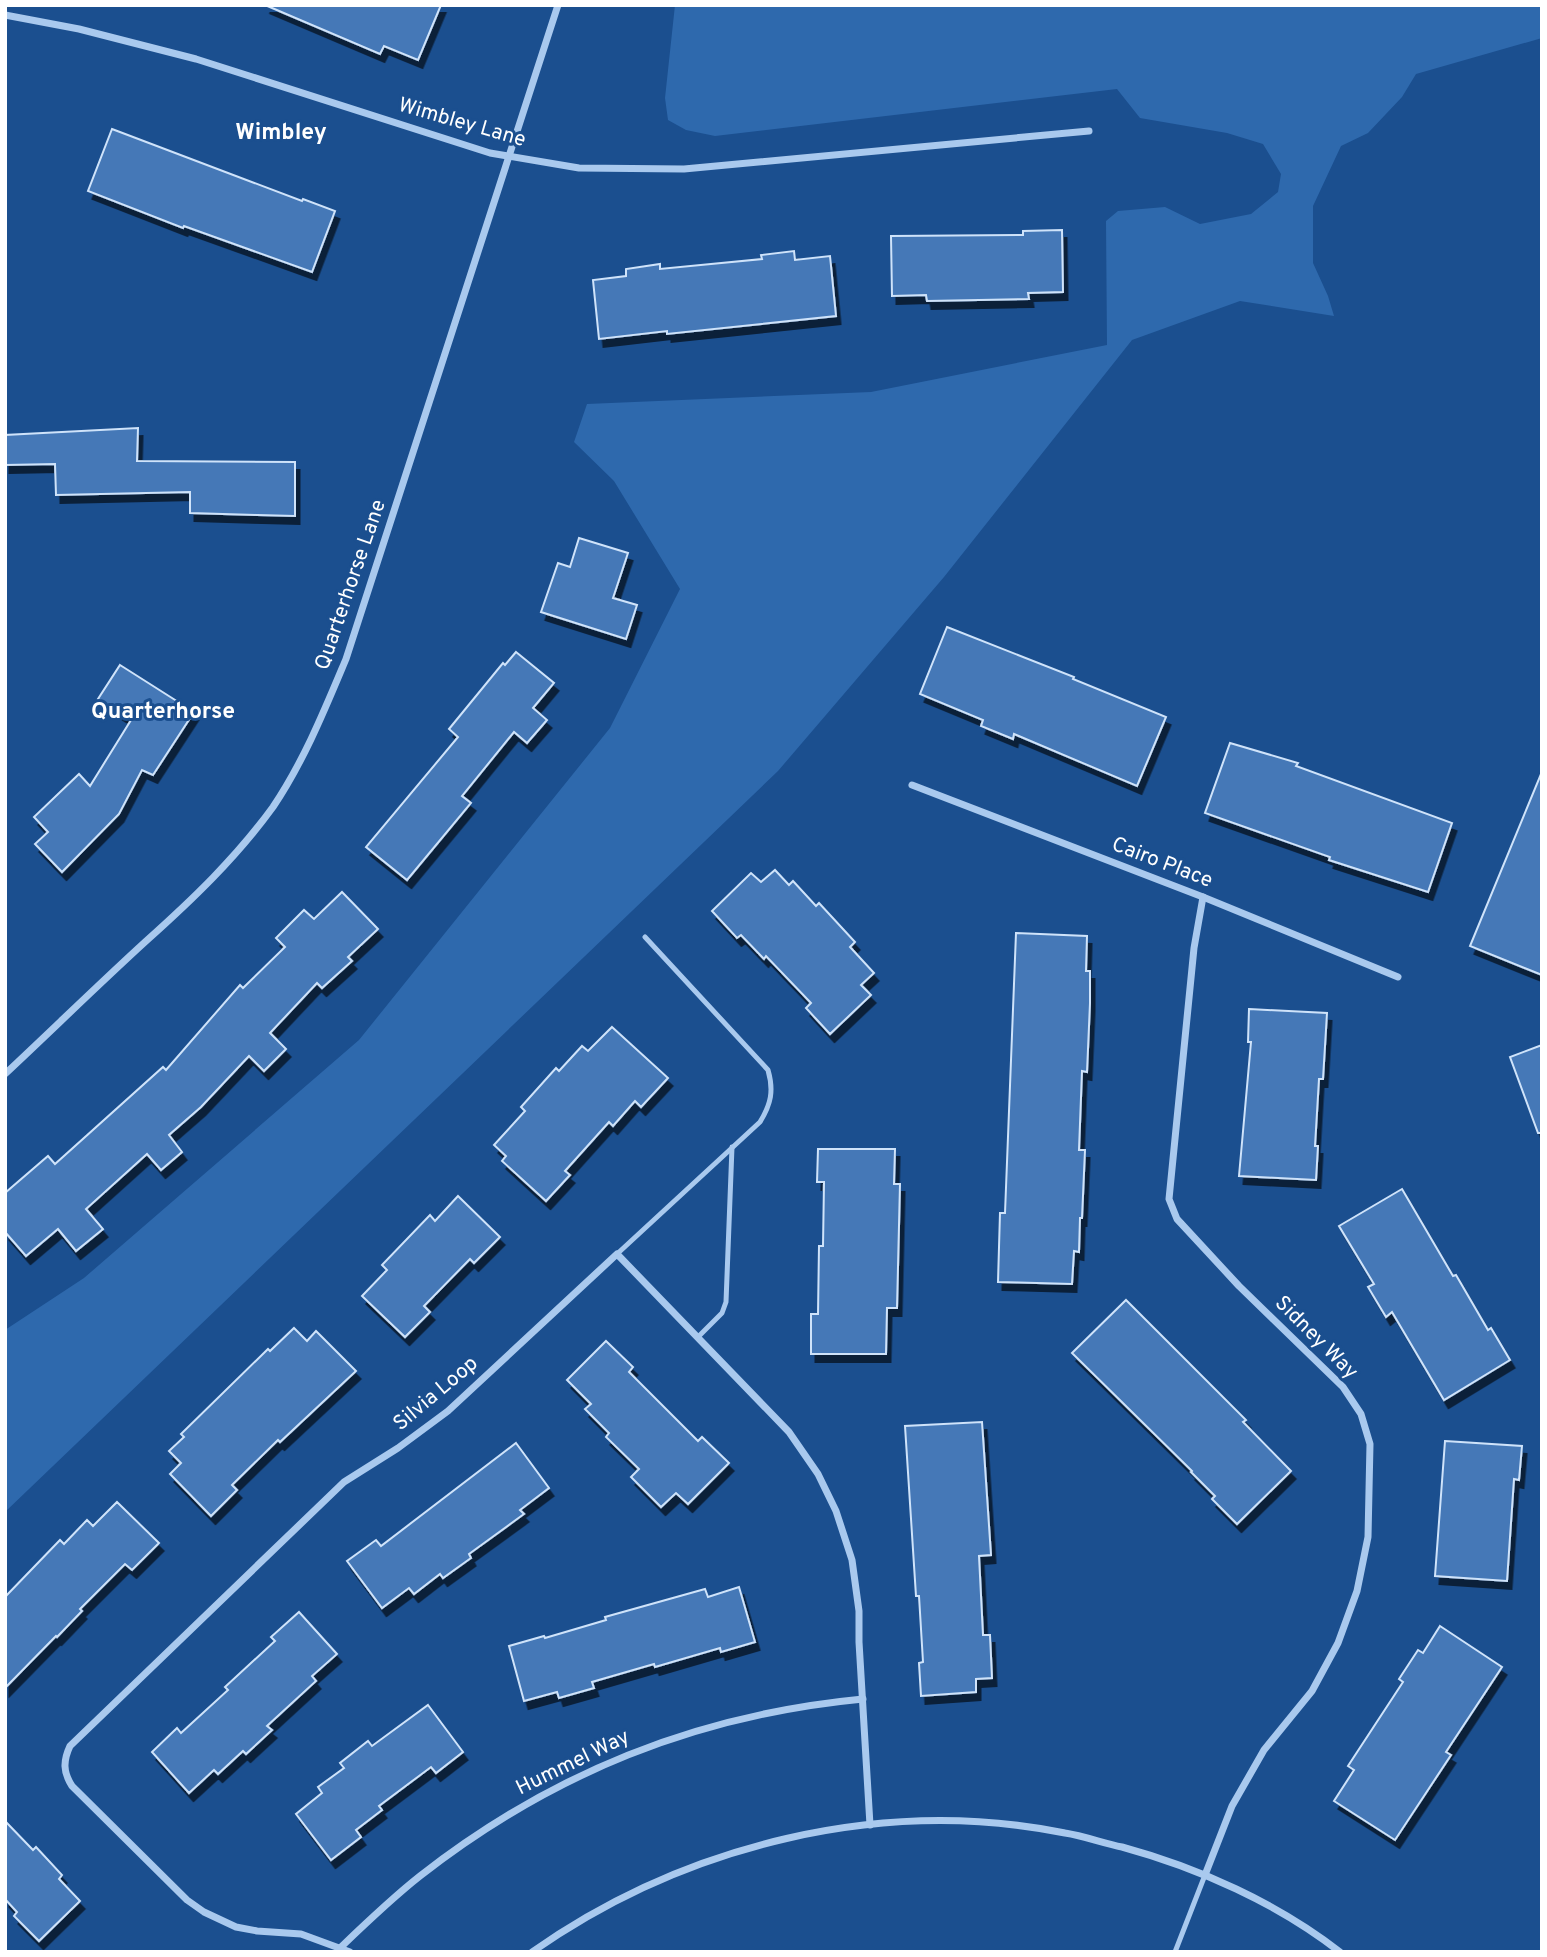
<svg xmlns="http://www.w3.org/2000/svg" width="1547" height="1957" font-family="Overpass,sans-serif">
<defs>
<filter id="shadow"><feDropShadow dx="4.5" dy="8" stdDeviation="0" flood-color="#0009"/></filter>
</defs>
<rect width="100%" height="100%" fill="#1b4f8f"/>
<path fill="#2e69ad" d="M675 5H1542V38L1416 74 1402 97 1368 133 1341 146 1313 206V263L1328 296 1334 316 1240 301 1132 340 944 577 778 771 5 1512V1330L84 1278 359 1040 610 728 680 589 614 481 574 442 587 404 871 392 1107 345 1106 221 1118 211 1165 207 1200 224 1251 214 1278 192 1281 174 1263 144 1227 133 1140 118 1117 89 715 136 686 130 668 120 665 98Z"/>
<g fill="#4478b7" stroke="#cfe3fa" stroke-width="2" filter="url(#shadow)">
<path d="M265 5H441L418 60 384 46 380 54Z"/>
<path d="M112 129 302 201 303 199 335 211 312 272 184 226 183 228 88 191Z"/>
<path d="M1062 230 1063 292 1028 293 1029 299 927 301 926 295 892 296 891 236 1023 235V231Z"/>
<path d="M794 251 795 260 830 256 836 316 667 334V331L599 339 593 280 626 276V269L660 264V269L762 259 761 255Z"/>
<path d="M138 428 137 461 295 462V516L190 513V492L56 495 55 464 5 465V435Z"/>
<path d="M579 538 628 553 613 598 637 605 626 639 541 612 558 563 570 567Z"/>
<path d="M947 627 1074 677 1073 679 1166 717 1137 786 1014 734 1013 739 981 726 983 720 920 694Z"/>
<path d="M516 652 554 683 533 708 547 720 527 743 514 732 462 796 471 803 407 880 366 847 458 737 449 729 503 663 505 665Z"/>
<path d="M120 665 194 712 153 775 142 770 119 814 62 872 35 844 48 832 34 817 79 774 90 786 131 720 98 699Z"/>
<path d="M1230 743 1298 763 1296 766 1452 823 1428 892 1329 860 1330 857 1205 813Z"/>
<path d="M1541 774H1542V975L1470 946Z"/>
<path d="M775 870 789 885 793 881 816 906 819 903 855 942 850 947 874 973 861 985 871 995 830 1034 806 1008 811 1003 766 956 764 959 741 935 737 938 712 911 751 873 761 882Z"/>
<path d="M342 892 378 929 348 957 352 961 322 988 317 983 270 1033 286 1049 264 1071 249 1056 201 1107 169 1135 182 1152 161 1170 147 1154 86 1209 103 1229 76 1251 58 1229 26 1256 5 1232V1193L48 1156 55 1164 163 1067 166 1070 240 985 243 988 285 947 276 938 304 910 314 919Z"/>
<path d="M1016 933 1087 936 1086 971H1090V1003L1087 1072 1082 1071 1079 1150H1085L1082 1218H1080L1079 1252 1074 1251 1072 1284 998 1282 1000 1213H1005Z"/>
<path d="M1249 1009 1327 1013 1323 1079H1319L1315 1146H1318L1316 1180 1239 1176 1251 1042H1248Z"/>
<path d="M612 1027 668 1078 641 1107 635 1101 613 1126 609 1122 565 1171 570 1175 546 1201 502 1161 506 1156 494 1145 525 1111 521 1107 556 1068 559 1071 582 1046 588 1051Z"/>
<path d="M1542 1045V1133H1538L1510 1057Z"/>
<path d="M818 1149H895L894 1184H900L897 1308H887L886 1354H811V1314H818L819 1246H823L824 1182H817Z"/>
<path d="M1402 1189 1453 1276 1456 1275 1488 1330 1491 1328 1510 1360 1444 1400 1392 1312 1386 1317 1368 1287 1374 1284 1339 1226Z"/>
<path d="M458 1196 500 1237 474 1263 470 1259 424 1306 430 1312 405 1337 362 1296 387 1270 382 1265 430 1215 435 1221Z"/>
<path d="M1126 1300 1246 1420 1243 1422 1291 1471 1237 1524 1212 1499 1215 1496 1191 1472 1192 1471 1072 1353Z"/>
<path d="M294 1328 307 1341 316 1331 356 1371 280 1442 278 1440 232 1485 237 1490 211 1516 170 1474 181 1463 169 1451 184 1437 181 1434 268 1349 270 1351Z"/>
<path d="M606 1341 633 1367 629 1372 698 1441 702 1437 729 1463 688 1504 676 1493 661 1507 631 1477 639 1469 606 1437 609 1433 585 1409 591 1404 567 1380Z"/>
<path d="M982 1422 991 1555 979 1556 983 1635H990L992 1678 976 1679V1692L921 1696 919 1663 923 1662 919 1596H916L905 1426Z"/>
<path d="M1445 1441 1522 1446 1519 1480 1514 1479 1507 1581 1435 1576Z"/>
<path d="M516 1443 549 1488 520 1510 524 1514 469 1554 471 1558 443 1578 440 1574 414 1594 409 1588 382 1608 347 1561 376 1540 381 1546Z"/>
<path d="M117 1502 159 1543 132 1570 125 1564 80 1609 82 1611 57 1637 56 1636 5 1688V1597L60 1540 64 1544 87 1520 93 1526Z"/>
<path d="M739 1587 755 1642 721 1652 720 1648 655 1667 654 1664 592 1682 594 1688 559 1698 557 1692 524 1701 509 1646 544 1636 545 1638 606 1620 605 1617 705 1589 708 1597Z"/>
<path d="M299 1612 337 1654 312 1676 316 1681 267 1726 272 1730 246 1754 243 1751 218 1774 214 1770 189 1793 152 1752 177 1728 181 1733 228 1690 225 1687 275 1641 271 1637Z"/>
<path d="M1440 1626 1502 1667 1446 1752 1451 1755 1395 1840 1334 1801 1354 1770 1348 1766 1403 1682 1399 1679 1418 1650 1423 1653Z"/>
<path d="M428 1705 463 1752 436 1773 431 1767 379 1806 382 1810 356 1830 361 1837 331 1860 296 1814 322 1793 318 1787 344 1768 340 1763 368 1741 372 1746Z"/>
<path d="M5 1821 33 1850 36 1847 62 1875 59 1879 80 1901 39 1941 14 1916 17 1912 5 1899Z"/>
</g>
<g fill="none" stroke-linecap="round" stroke-linejoin="round">
<g stroke="#a9c9ee" stroke-width="5">
<path d="M617 1254 760 1122C771 1104 774 1091 768 1070L645 937"/>
<path d="M698 1337 722 1313 726 1302 732 1147"/>
<path d="M1175 1952 1205 1875"/>
</g>
<g stroke="#a9c9ee" stroke-width="7">
<path d="M5 15 79 29 196 59 490 153 579 168 684 169 1089 131"/>
<path d="M912 785 1203 897 1398 977"/>
<path d="M1203 897 1194 948 1169 1199 1177 1219 1239 1286 1343 1387 1361 1414 1370 1444 1368 1537 1357 1591 1338 1643 1312 1691 1264 1750 1232 1806 1205 1875"/>
<path d="M5 1074C52 1030 98 985 145 942 192 900 236 858 273 807 304 761 325 709 346 659L558 5"/>
<path d="M341 1947C366 1923 392 1898 420 1876 552 1773 696 1715 863 1699"/>
<path d="M350 1952 301 1934 257 1931 236 1927 204 1912 187 1900 72 1786C63 1772 63 1761 70 1746L344 1482 398 1448 448 1411 617 1254 789 1432 818 1474 836 1511 852 1560 859 1611V1642L870 1825"/>
<path d="M532 1952C684 1845 881 1796 1065 1833 1084 1836 1103 1843 1122 1847 1199 1868 1277 1903 1340 1952"/>
</g>
</g>
<g text-anchor="middle" dominant-baseline="central" stroke-width="6" stroke-linejoin="round" paint-order="stroke">
<g font-size="21" fill="#fff" stroke="#1b4f8f">
<text transform="translate(462 123) rotate(16)">Wimbley Lane</text>
<text transform="translate(351 585) rotate(-71)">Quarterhorse Lane</text>
<text transform="translate(1162 863) rotate(21)">Cairo Place</text>
<text transform="translate(1316 1338) rotate(45)">Sidney Way</text>
<text transform="translate(436 1394) rotate(-40)">Silvia Loop</text>
<text transform="translate(573 1763) rotate(-26)">Hummel Way</text>
</g>
<g font-size="23" font-weight="bold" fill="#fff" stroke="#1b4f8f">
<text x="281" y="133">Wimbley</text>
<text x="163" y="712">Quarterhorse</text>
</g>
</g>
<rect width="1547" height="1957" fill="none" stroke="#ffffff" stroke-width="14"/>
</svg>
